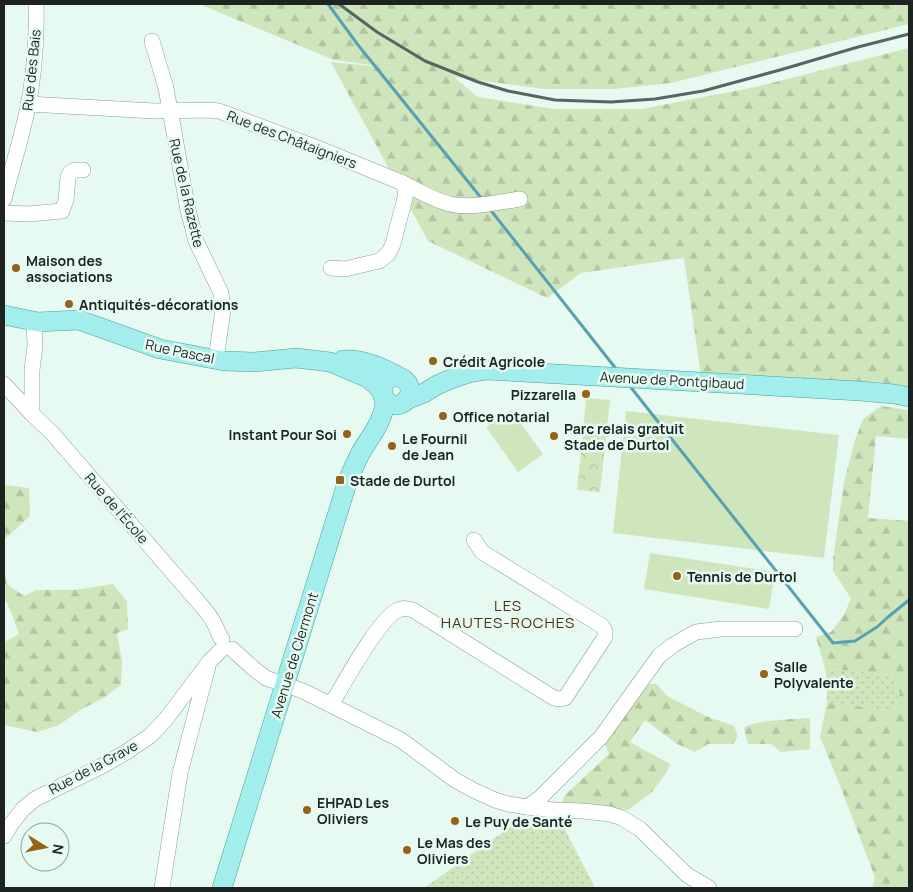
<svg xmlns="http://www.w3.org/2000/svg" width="913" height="892" font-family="Manrope,sans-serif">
<defs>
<pattern id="grass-dots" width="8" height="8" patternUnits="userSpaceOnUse" patternTransform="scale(1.25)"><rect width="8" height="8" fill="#cfe6bd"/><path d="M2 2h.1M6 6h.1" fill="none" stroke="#b1c5a2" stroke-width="1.8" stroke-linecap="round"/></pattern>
<pattern id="forest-firs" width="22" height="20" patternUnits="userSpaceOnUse" patternTransform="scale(1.25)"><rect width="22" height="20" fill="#cfe6bd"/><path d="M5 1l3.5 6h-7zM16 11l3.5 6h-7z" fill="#b1c5a2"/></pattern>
<pattern id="park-crowns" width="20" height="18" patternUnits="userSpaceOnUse" patternTransform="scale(1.25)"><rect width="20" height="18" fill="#cfe6bd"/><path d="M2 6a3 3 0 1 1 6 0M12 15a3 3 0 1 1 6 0" fill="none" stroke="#b1c5a2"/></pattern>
</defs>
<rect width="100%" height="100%" fill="#e6faf2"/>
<g fill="url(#grass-dots)">
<path d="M825 668 890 675 900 693 893 711 827 702V682Z"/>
<path d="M523 818 560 820 595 888H424Z"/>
</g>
<g fill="url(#forest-firs)">
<path d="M199 4H909V24L671 83 614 89H544L454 77 478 97 554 109H642L755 87 909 48V388L881 382 793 381 701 376 684 258 581 273 547 298 428 241 331 62 392 68 334 60Z"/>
<path d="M881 406 909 410V439L876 436 868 518 909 521V888H872L875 877 839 783 820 737 827 702 893 711 900 693 890 675 825 668 816 637 831 632 844 615 851 598 833 571V559L844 482 855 440 863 419Z"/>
<path d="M4 485 29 488 30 516 4 540Z"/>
<path d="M4 571 7 584 24 596 36 590H74L113 584 127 601 128 629 117 633 122 662 121 685 105 697 82 709 59 725 37 732 4 725V642L19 634 8 604 4 599Z"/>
<path d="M649 684H657L667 696 706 716 734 726 738 736 733 744H708L695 752 677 744 645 720 630 742 670 764 667 772 652 792 628 810 562 802 565 795 609 754 605 744 636 696Z"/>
<path d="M810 718V749L781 752 771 744H748L744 728C752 720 796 719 810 718Z"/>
</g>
<path fill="url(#park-crowns)" d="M582 443 605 446 600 492 577 490Z"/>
<g fill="#cfe6bd">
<path d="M586 398 610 400 605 446 582 443Z"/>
<path d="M511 410 543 454 518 472 486 427Z"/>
<path d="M626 411 839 435 824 558 613 533Z"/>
<path d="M650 553 775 572 769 609 644 589Z"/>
</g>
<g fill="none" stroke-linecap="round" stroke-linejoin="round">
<g stroke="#57a1b1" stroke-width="3">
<path d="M328 4 358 45 482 199"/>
<path d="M489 208 617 370"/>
<path d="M629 385 833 643 855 641 877 627 888 617 909 600"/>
</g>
<defs>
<g id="minor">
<path d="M152 41 166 88 188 210 196 241 221 293 223 310 216 359"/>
<path d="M28 104 155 111 209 110 219 111 315 147 403 183 406 191 405 198 393 244 388 254 379 261 345 269 331 268"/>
<path d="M403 183C417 190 435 201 450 204 469 209 499 202 520 199"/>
<path d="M4 199C13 163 26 126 31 89 35 61 37 32 36 4"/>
<path d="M4 213 29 214 62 211 66 200 68 177 70 173 75 170H83"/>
<path d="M4 384 32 414 52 433 193 596C201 605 210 614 215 625 218 630 218 635 222 639"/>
<path d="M32 414V370L35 346 34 322"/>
<path d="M232 649 254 669 266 678 303 691 401 740 455 780 475 791 495 800 508 804 527 807 554 810 583 811 610 814 622 818 640 829 687 875 709 888"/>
<path d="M331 705C343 685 379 618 398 610 403 607 407 609 413 610L554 698 560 699 565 698 605 637V631L602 626 482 552 474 540"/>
<path d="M527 807 541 797 601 737 659 656 673 645 696 632 721 629H795"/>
<path d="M4 836 12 823 23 809 35 799 102 766 123 754 150 736 166 719 209 662 220 651"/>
<path d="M162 888 180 773 208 666"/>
</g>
<g id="major">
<path d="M4 315 38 322 79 320 160 349 224 361 254 362 296 358 330 362 368 378 376 385 383 393"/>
<path d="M343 360C363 358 386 369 403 379"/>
<circle cx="396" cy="391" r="14"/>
<path d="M406 400 424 393 437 385 451 379 469 373 487 370 860 391 894 394 909 397"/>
<path d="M222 888 347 483C351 473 355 464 360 454 370 436 385 421 385 398"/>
</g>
</defs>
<use href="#minor" stroke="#8b9e97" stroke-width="16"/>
<use href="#major" stroke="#4aa09c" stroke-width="20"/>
<use href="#minor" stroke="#fff" stroke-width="15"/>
<use href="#major" stroke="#a1eeec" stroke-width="19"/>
<path stroke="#5a6560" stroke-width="3" d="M339 4 377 32 425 61 478 82 508 91 555 100 611 102 655 99 703 91 780 70 858 47 909 34"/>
</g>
<g fill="#956216" stroke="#e6faf2" stroke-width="2">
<circle cx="16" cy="268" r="5"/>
<circle cx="69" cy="304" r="5"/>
<circle cx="433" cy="361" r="5"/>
<circle cx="586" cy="394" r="5"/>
<circle cx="443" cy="416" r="5"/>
<circle cx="347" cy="434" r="5"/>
<circle cx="554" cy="436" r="5"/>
<circle cx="392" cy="446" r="5"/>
<rect x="335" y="475" width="10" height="10" rx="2.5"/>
<circle cx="677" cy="576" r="5"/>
<circle cx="764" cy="674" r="5"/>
<circle cx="307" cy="810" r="5"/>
<circle cx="455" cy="821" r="5"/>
<circle cx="407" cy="850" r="5"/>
</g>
<g text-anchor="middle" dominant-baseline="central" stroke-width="5" stroke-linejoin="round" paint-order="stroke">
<g font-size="14" fill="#1c2320" stroke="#e6faf2">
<text transform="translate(31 70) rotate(-84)">Rue des Bais</text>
<text transform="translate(292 139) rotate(21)">Rue des Châtaigniers</text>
<text transform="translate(187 193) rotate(77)">Rue de la Razette</text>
<text transform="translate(180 351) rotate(12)">Rue Pascal</text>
<text transform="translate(672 380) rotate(3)">Avenue de Pontgibaud</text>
<text transform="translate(117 508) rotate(49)">Rue de l'École</text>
<text transform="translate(294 655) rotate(-73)">Avenue de Clermont</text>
<text transform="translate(93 767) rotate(-28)">Rue de la Grave</text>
</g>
<g font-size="14" font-weight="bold" fill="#1c2320" stroke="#e6faf2" text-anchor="start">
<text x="26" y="260">Maison des<tspan x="26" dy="16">associations</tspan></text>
<text x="79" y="304">Antiquités-décorations</text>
<text x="443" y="361">Crédit Agricole</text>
<text x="576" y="394" text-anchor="end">Pizzarella</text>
<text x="453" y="416">Office notarial</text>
<text x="564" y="428">Parc relais gratuit<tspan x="564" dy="16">Stade de Durtol</tspan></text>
<text x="337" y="434" text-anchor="end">Instant Pour Soi</text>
<text x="402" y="438">Le Fournil<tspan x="402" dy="16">de Jean</tspan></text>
<text x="350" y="480">Stade de Durtol</text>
<text x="687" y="576">Tennis de Durtol</text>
<text x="774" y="666">Salle<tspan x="774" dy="16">Polyvalente</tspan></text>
<text x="317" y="802">EHPAD Les<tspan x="317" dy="16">Oliviers</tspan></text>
<text x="465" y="821">Le Puy de Santé</text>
<text x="417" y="842">Le Mas des<tspan x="417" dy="16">Oliviers</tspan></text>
</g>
<g font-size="15" letter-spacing="1" fill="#49300e" stroke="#e6faf2">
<text x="508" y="605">LES<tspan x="508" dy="17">HAUTES-ROCHES</tspan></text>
</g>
</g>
<rect width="913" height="892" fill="none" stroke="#1c2320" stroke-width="10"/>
<g transform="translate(45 847) rotate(100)"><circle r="24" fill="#e6faf2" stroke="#95a49e"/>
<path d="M0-4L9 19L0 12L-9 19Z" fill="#956216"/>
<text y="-8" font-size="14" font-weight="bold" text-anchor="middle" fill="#1c2320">N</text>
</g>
</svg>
